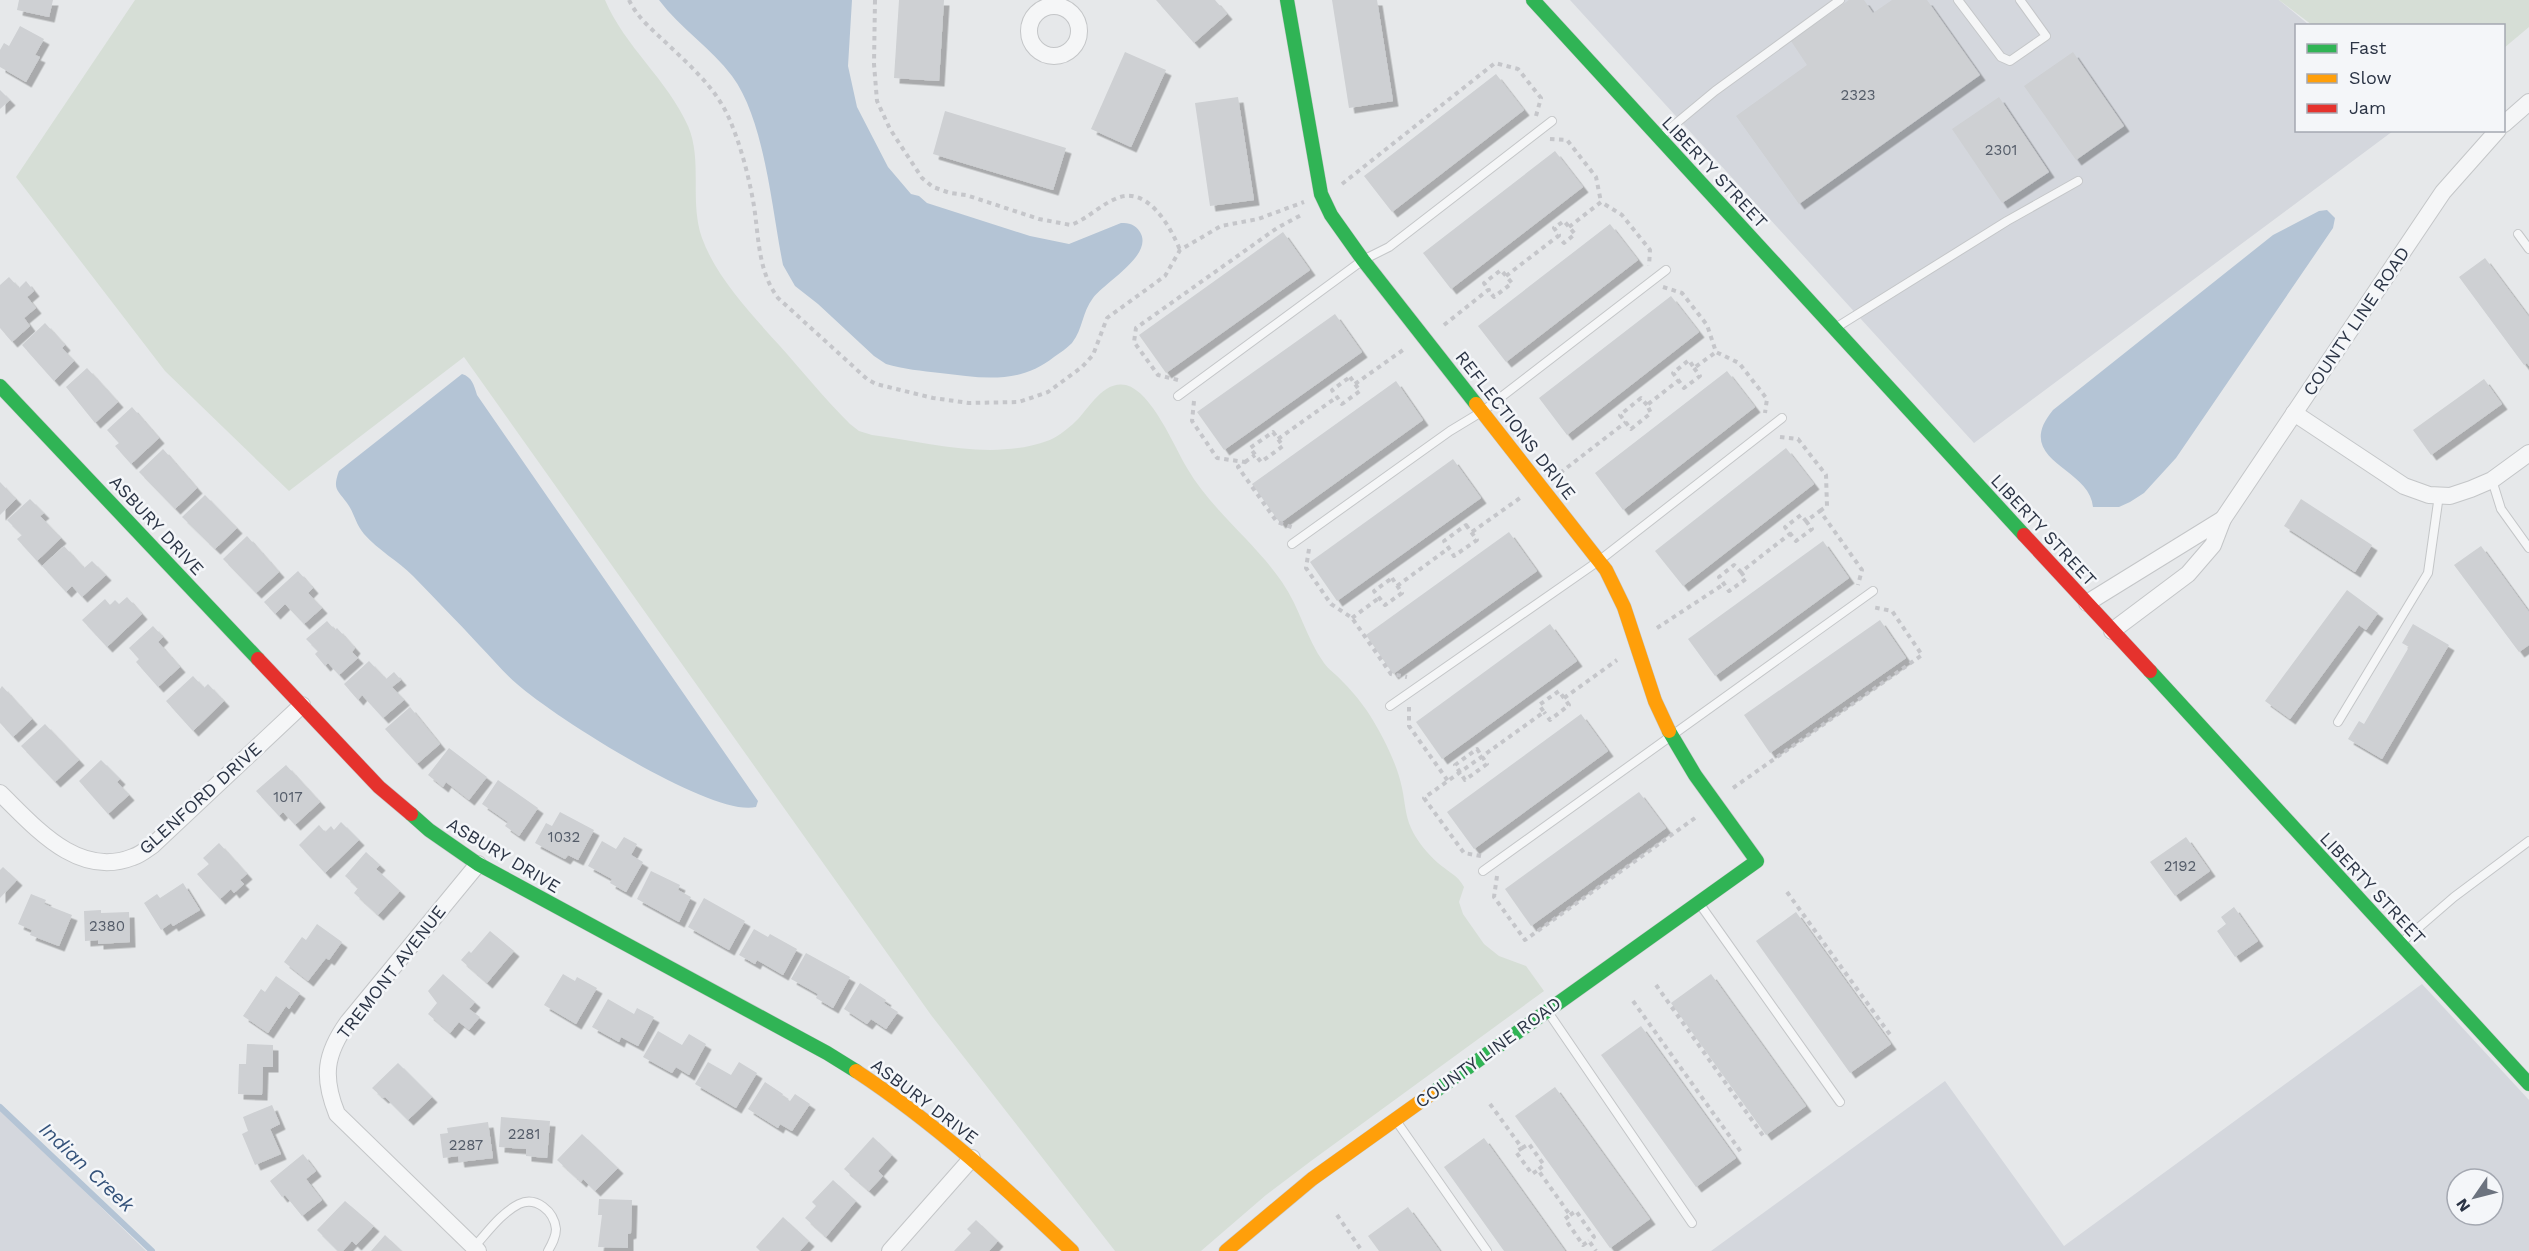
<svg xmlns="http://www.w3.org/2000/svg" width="2529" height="1251" font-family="'Work Sans',sans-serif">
<defs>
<filter id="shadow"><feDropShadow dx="5.5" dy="5.5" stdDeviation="0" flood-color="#0004"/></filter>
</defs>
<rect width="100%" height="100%" fill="#e6e8ea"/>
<g fill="#d4d7dd" fill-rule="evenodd">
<path d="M1570 0H2279L2309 25 2296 26V130L2393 131 1974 443Z"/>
<path d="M2422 984 2529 1100V1251H1711L1945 1081 2064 1246ZM2457 1179H2493V1215H2457Z"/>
<path d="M0 1109 146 1251H0Z"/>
</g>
<g fill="#d6ded6">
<path d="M135 0H605C625 47 667 79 688 126 703 161 689 201 702 238 716 277 752 315 779 345 803 372 825 399 850 424L859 431 872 435C927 442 992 461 1047 441 1056 438 1066 430 1073 424 1088 411 1102 380 1126 385 1152 392 1174 446 1187 468 1212 511 1254 541 1282 582 1300 608 1306 638 1324 663 1329 670 1337 675 1343 682 1356 695 1369 712 1378 729 1388 747 1398 768 1402 788 1405 801 1405 815 1411 828 1416 840 1428 854 1438 863 1448 872 1458 875 1464 887L1459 902 1463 914 1484 944 1499 956 1526 966 1544 991 1311 1161 1266 1195 1201 1251H1115L931 1015 464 357 289 491 165 371 16 177Z"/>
<path d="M2279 0H2529V27L2504 48V26L2312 25Z"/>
</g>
<g fill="#b4c4d5">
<path d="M659 0H852L848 66 857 107 888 167 911 194 919 196 927 203 1030 236 1069 244 1121 223C1129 223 1135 224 1140 232 1154 255 1106 281 1093 298 1082 312 1083 329 1072 343 1067 348 1060 353 1054 357 1019 385 981 378 940 373 922 371 903 369 886 364L874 356 818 304 795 286 783 265C772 211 765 120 732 76 711 48 680 28 659 0Z"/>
<path d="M2327 210 2335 218 2333 228 2176 458 2144 493 2130 502 2119 507H2093C2090 467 2011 461 2053 410L2273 235 2319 211Z"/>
<path d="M462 374C472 377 474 385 477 395L758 801 756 807C712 818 553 716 517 684 503 672 492 658 479 645 457 621 435 599 413 576 398 561 378 550 364 534 355 523 354 512 347 503 338 490 332 490 339 471Z"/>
</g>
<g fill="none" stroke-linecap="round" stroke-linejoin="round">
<path stroke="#b4c4d5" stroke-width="6" d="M0 1107 152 1251"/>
</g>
<g fill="#ced0d3" filter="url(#shadow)">
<path d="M19 0H53L49 17 17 10Z"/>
<path d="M899 0H944L939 81 894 78Z"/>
<path d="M1156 0H1215L1227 14 1194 43Z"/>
<path d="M1332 0H1377L1393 101 1349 108Z"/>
<path d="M1849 0H1864L1873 13 1892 0H1927L1980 75 1799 204 1736 116 1807 65 1791 41Z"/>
<path d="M20 26 44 39 35 55 40 57 26 82 0 67V50L4 43 9 46Z"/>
<path d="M1125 52 1166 70 1131 147 1091 129Z"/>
<path d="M2073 52 2124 126 2076 160 2024 86Z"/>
<path d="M1496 74 1524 110 1392 212 1364 176Z"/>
<path d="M0 90 10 100 0 109Z"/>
<path d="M1238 97 1254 200 1210 206 1195 103Z"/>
<path d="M1999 97 2049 172 2002 203 1952 129Z"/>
<path d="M945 111 1066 148 1053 190 933 154Z"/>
<path d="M1555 151 1583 187 1451 289 1423 253Z"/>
<path d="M1610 224 1638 260 1506 362 1478 326Z"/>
<path d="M1283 232 1310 270 1166 373 1139 335Z"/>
<path d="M2485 258 2529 317V366L2527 363 2524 365 2459 277Z"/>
<path d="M9 277 19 288 26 281 34 291 27 297 36 308 24 318 30 326 12 342 0 328V285Z"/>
<path d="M1671 296 1699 332 1567 435 1539 398Z"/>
<path d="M1335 314 1362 352 1224 450 1197 412Z"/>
<path d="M45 323 65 345 62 348 74 361 54 381 22 345Z"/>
<path d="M87 368 118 402 95 423 66 387Z"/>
<path d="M1727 371 1755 407 1623 510 1595 473Z"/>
<path d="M2484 379 2502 404 2431 455 2413 430Z"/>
<path d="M1396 381 1423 420 1280 523 1252 484Z"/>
<path d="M132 407 159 438 131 464 115 446 119 443 107 430Z"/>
<path d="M1786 448 1814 484 1683 586 1655 551Z"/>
<path d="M163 449 197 488 175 509 139 472Z"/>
<path d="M1453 459 1481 498 1337 601 1310 562Z"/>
<path d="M0 482 16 499 0 515Z"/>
<path d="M205 495 237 528 215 549 182 517Z"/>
<path d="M30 499 44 513 40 516 61 538 37 561 17 539 22 535 7 520Z"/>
<path d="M2301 499 2372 545 2355 572 2284 526Z"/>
<path d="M1509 532 1537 571 1393 674 1366 635Z"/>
<path d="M247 536 279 572 256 593 223 559Z"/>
<path d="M1823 541 1849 578 1715 676 1688 639Z"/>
<path d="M64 546 84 568 92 561 106 575 82 597 72 586 66 592 42 566Z"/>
<path d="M2481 546 2529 612V645L2519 652 2454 565Z"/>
<path d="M298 571 313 588 308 593 322 608 304 624 285 604 275 614 264 602Z"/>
<path d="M2347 590 2378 613 2366 630 2359 625 2290 719 2265 701Z"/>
<path d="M127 597 142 614 107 647 82 620 105 599 110 605 115 600 119 604Z"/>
<path d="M1880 620 1906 658 1770 753 1744 715Z"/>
<path d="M327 621 335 630 337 628 355 648 352 652 358 658 339 675 328 663 325 666 315 654 318 651 306 639Z"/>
<path d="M1550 624 1577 661 1442 759 1416 722Z"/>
<path d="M2413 624 2449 645 2382 759 2348 739 2359 721 2364 724 2409 647 2402 643Z"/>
<path d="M153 626 163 637 158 642 180 667 158 687 136 662 139 659 129 648Z"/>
<path d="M369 661 386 679 394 672 401 680 392 687 404 700 383 718 362 695 358 700 344 684Z"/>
<path d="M193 676 204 688 208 684 224 701 193 731 166 701Z"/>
<path d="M2 686 32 719 13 737 0 723V689Z"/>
<path d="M410 707 440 744 417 764 385 729Z"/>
<path d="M1581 714 1608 751 1474 849 1447 812Z"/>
<path d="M45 724 79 760 55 782 21 746Z"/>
<path d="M449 748 487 777 469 800 446 782 443 787 428 775Z"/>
<path d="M101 760 120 779 117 782 129 795 108 814 79 781Z"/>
<path d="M286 765 320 802 295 825 283 812 279 816 256 791Z"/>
<path d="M498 780 538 808 519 836 505 826 508 822 482 804Z"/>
<path d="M1639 792 1666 828 1531 926 1505 889Z"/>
<path d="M560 812 594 830 578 860 568 855 565 859 535 843 546 823 552 826Z"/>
<path d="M341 822 359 840 325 873 299 845 319 825 325 832 331 826 334 830Z"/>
<path d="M624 837 637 844 631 855 643 862 626 892 610 883 612 879 588 866 602 841 616 849Z"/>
<path d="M2186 837 2210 871 2175 896 2150 862Z"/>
<path d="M219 843 247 874 240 880 244 884 234 893 231 889 220 899 197 874 209 864 203 858Z"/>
<path d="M366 852 380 865 376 869 400 891 378 915 354 893 358 888 345 876Z"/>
<path d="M3 867 17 880 0 898V870Z"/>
<path d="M651 871 680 885 678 890 691 897 679 922 637 899Z"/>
<path d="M183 883 200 910 173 926 171 923 161 930 144 903 157 894 160 898Z"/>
<path d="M31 894 46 900 44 904 72 915 59 946 30 935 32 930 18 924Z"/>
<path d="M704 898 745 921 729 950 688 927Z"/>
<path d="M2234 907 2258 941 2235 957 2217 931 2226 924 2221 917Z"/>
<path d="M101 910V913L129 912 130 942 98 944V940L85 941 84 911Z"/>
<path d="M1796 912 1891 1044 1850 1073 1756 941Z"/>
<path d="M317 924 342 942 329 960 326 958 308 981 284 962 302 937 306 940Z"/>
<path d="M754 929 768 937 770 934 797 949 783 975 757 960 755 964 739 955Z"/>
<path d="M490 931 514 951 487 983 461 960 469 951 471 953Z"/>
<path d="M806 953 850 977 833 1008 816 998 818 994 791 979Z"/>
<path d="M443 974 475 1002 469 1009 480 1017 469 1030 459 1022 450 1033 428 1014 437 1003 428 991Z"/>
<path d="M563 974 575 981 577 977 597 988 576 1024 544 1005Z"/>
<path d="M1711 974 1806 1106 1766 1135 1671 1003Z"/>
<path d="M276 976 300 993 289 1009 286 1006 268 1033 243 1016 261 989 265 992Z"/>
<path d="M860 983 886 1000 884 1003 898 1012 886 1029 871 1019 867 1024 844 1009Z"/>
<path d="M608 999 634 1014 637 1008 654 1017 638 1046 621 1037 619 1042 592 1027Z"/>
<path d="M1641 1026 1736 1158 1696 1187 1601 1055Z"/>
<path d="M658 1031 682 1045 689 1034 706 1044 689 1075 676 1067 672 1073 643 1057Z"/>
<path d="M247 1044 273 1045V1067H263L262 1095 238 1094 239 1064H246Z"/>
<path d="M708 1062 731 1075 739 1062 757 1073 736 1108 695 1084Z"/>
<path d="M398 1063 432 1097 408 1120 385 1097 383 1098 372 1088Z"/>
<path d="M765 1082 783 1094 782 1096 790 1101 795 1094 810 1104 792 1131 780 1124 778 1128 748 1109Z"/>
<path d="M1555 1087 1650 1219 1610 1248 1515 1116Z"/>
<path d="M272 1105 280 1124 270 1129 281 1154 255 1165 242 1134 248 1131 243 1117Z"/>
<path d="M501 1117 550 1121 547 1158 526 1156V1149L499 1147Z"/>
<path d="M488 1122 493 1158 459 1162 458 1156 443 1158 440 1134 448 1133 447 1128Z"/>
<path d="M582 1134 618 1168 595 1191 583 1179 581 1182 557 1160Z"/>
<path d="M873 1137 892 1155 878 1171 883 1176 869 1191 844 1169Z"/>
<path d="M1484 1138 1565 1251H1504L1444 1167Z"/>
<path d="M303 1154 316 1171 306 1179 322 1200 302 1216 285 1195 282 1197 270 1181Z"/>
<path d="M833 1180 856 1201 826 1237 805 1218 816 1206 812 1202Z"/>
<path d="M599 1199 632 1200 631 1233 628 1234V1248L598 1247 602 1215H598Z"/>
<path d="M345 1201 374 1226 356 1245 352 1241 343 1251H338L317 1230Z"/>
<path d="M1408 1207 1440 1251H1379L1368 1236Z"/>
<path d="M783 1217 809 1241 800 1251H760L756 1247Z"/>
<path d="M976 1220 998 1241 989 1251H954L971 1233 967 1229Z"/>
<path d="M385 1235 402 1251H371Z"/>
</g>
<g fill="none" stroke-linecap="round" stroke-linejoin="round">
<defs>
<g id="lane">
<path d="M1958 0 2001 57 2010 61 2046 36 2020 0"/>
<path d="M1662 135 1715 91 1840 0"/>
<path d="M2518 234 2529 249"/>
<path d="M1837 327 2007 221 2078 181"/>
<path d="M1178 396 1363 260 1389 247 1552 121"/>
<path d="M2492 480 2501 509 2529 548"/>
<path d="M1292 544 1450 431 1483 411 1666 270"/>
<path d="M1390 706 1600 560 1782 418"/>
<path d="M2338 722 2428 573 2439 495"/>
<path d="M1483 871 1873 591"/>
<path d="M1699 903 1840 1102"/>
<path d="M2402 942 2454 897 2529 841"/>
<path d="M1548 1012 1692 1223"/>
<path d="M1397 1122 1487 1251"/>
<path d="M474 1247C487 1233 501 1213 519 1204 536 1196 554 1211 556 1229 556 1237 552 1244 548 1251"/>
</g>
<g id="street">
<circle cx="1054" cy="31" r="25"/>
<path d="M2504 124 2529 102"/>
<path d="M2294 413 2404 486 2429 495 2450 496 2471 489 2492 480 2529 453"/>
<path d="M2223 519 2443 192 2498 130"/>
<path d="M2087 603 2223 519 2213 545 2188 574 2112 631"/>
<path d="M0 793C35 827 78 879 133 857 140 855 147 849 153 845L302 705"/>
<path d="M478 864 348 1022C325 1054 322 1077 337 1114L478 1251"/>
<path d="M890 1251 972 1158"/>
</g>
<g id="fast">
<path d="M1287 0 1321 194 1331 215 1363 260 1476 404"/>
<path d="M1533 0 2024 535"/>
<path d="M0 386 258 659"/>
<path d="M2150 671 2529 1084"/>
<path d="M411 814 429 830 478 864 827 1053 856 1071"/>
<path d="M1431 1094 1757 861 1695 775 1669 731"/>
</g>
<g id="slow">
<path d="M1476 404 1606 570 1624 607 1655 701 1669 731"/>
<path d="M856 1071C935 1123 1004 1186 1072 1251"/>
<path d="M1226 1251 1312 1179 1431 1094"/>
</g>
<g id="jam">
<path d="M2024 535 2150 671"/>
<path d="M258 659 379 787 411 814"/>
</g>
</defs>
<use href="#lane" stroke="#c4c6c8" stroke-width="10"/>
<use href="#street" stroke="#c4c6c8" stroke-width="18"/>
<use href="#fast" stroke="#c4c6c8" stroke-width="15"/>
<use href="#slow" stroke="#c4c6c8" stroke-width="15"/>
<use href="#jam" stroke="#c4c6c8" stroke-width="15"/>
<g stroke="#c5c6ca" stroke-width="4" stroke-dasharray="4.5 4.5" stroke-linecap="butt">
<path d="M629 0C636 15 649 27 661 38 687 63 714 85 729 118 741 146 749 177 754 206 759 239 758 271 778 298L867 379 876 384 933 398 969 403 1019 402 1048 392 1082 367 1093 355 1107 318 1165 276 1180 250 1221 226 1258 219 1304 202"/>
<path d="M875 0 874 64 877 101 890 129 922 178 933 187 950 193 966 195 1039 219 1071 225C1087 219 1099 206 1115 199 1146 184 1170 225 1180 250"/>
<path d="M1550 139 1567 140 1596 177 1601 202"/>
<path d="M1342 184 1495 63 1518 69 1541 98 1536 116"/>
<path d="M1569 227 1601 202 1622 215 1650 250 1649 266"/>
<path d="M1506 276 1558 236 1559 235 1554 228 1564 221 1575 234 1564 243 1558 236"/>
<path d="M1663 287 1682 293 1707 325 1716 352 1739 363 1767 399 1765 413"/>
<path d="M1444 325 1488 290H1489L1484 283 1501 270 1512 283 1494 297 1488 290"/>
<path d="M1694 368 1700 376 1684 388 1673 373 1689 360 1694 368 1716 352"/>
<path d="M1350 377 1360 391 1342 404 1332 390Z"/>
<path d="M1178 380 1158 375 1134 342 1136 328 1277 228 1303 214"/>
<path d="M1355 384 1403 350"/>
<path d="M1194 401 1192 421 1217 458 1245 462 1238 467 1277 522 1294 528"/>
<path d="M1647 405 1641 398 1620 415 1631 429 1651 413 1647 405 1679 380"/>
<path d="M1273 432 1283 446 1261 462 1250 448Z"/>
<path d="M1780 437 1798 439 1826 475 1827 506 1820 511"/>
<path d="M1278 439 1337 397"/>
<path d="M1245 462 1255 455"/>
<path d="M1560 473 1626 422"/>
<path d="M1806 521 1812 529 1796 541 1785 527 1801 515 1806 521 1820 511 1862 570 1858 585"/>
<path d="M1466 525 1477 540 1454 556 1444 541Z"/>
<path d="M1472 532 1520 498"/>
<path d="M1309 549 1306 568 1331 604 1352 618 1391 674 1407 677"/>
<path d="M1741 572 1746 579 1729 591 1719 577 1734 565 1741 572 1791 533"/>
<path d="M1392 578 1402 593 1385 605 1374 591Z"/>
<path d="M1397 586 1449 548"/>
<path d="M1352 618 1379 598"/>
<path d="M1657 628 1724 584"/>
<path d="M1564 698 1617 660"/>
<path d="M1409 707V726L1448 781"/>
<path d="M1477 749 1487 764 1465 780 1455 765Z"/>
<path d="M1733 788 1922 655 1892 611 1872 607"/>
<path d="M1481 856 1464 853 1424 798 1544 712 1539 705 1559 691 1569 705 1550 720 1544 712"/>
<path d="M1497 876 1494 897 1525 940 1695 818"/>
<path d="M1787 892 1891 1036"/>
<path d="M1656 985 1764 1137"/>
<path d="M1633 1001 1741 1152"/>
<path d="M1490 1104 1522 1148 1516 1152 1532 1174 1538 1170 1570 1215 1565 1219 1583 1245 1589 1241 1596 1251"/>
<path d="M1522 1148 1529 1144 1544 1165 1538 1170"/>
<path d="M1337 1215 1362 1251"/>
<path d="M1570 1215 1576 1211 1594 1237 1589 1241"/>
</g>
<use href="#lane" stroke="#f5f6f7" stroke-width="8"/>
<use href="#street" stroke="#f5f6f7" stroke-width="16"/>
<use href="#fast" stroke="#30b455" stroke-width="14"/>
<use href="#slow" stroke="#ff9f0a" stroke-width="14"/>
<use href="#jam" stroke="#e5322d" stroke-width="14"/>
</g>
<g text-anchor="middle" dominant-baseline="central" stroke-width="5" stroke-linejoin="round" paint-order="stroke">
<g font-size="15" fill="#545c69">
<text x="1858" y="95">2323</text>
<text x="2001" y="150">2301</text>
<text x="288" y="797">1017</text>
<text x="564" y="837">1032</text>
<text x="2180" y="866">2192</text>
<text x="107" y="926">2380</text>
<text x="524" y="1134">2281</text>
<text x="466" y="1145">2287</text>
</g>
<g font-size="18" fill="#2b3445" stroke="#f4f6f9">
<text transform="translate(1715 172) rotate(47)">LIBERTY STREET</text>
<text transform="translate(2356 321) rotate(-56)">COUNTY LINE ROAD</text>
<text transform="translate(1516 425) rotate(52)">REFLECTIONS DRIVE</text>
<text transform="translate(157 525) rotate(47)">ASBURY DRIVE</text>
<text transform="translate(2044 530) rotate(47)">LIBERTY STREET</text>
<text transform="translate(200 798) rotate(-42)">GLENFORD DRIVE</text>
<text transform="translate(504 855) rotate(31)">ASBURY DRIVE</text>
<text transform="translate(2373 888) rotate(47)">LIBERTY STREET</text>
<text transform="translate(391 972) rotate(-52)">TREMONT AVENUE</text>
<text transform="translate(1488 1052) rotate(-36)">COUNTY LINE ROAD</text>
<text transform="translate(925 1101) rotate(37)">ASBURY DRIVE</text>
</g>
<g font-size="20" font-style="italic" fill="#34527a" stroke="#f4f6f9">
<text transform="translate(87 1167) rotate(43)">Indian Creek</text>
</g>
</g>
<rect x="2295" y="24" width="210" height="108" fill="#f4f6f9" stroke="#a4a8b1" stroke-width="1.5"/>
<rect x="2307" y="44" width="30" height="9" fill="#30b455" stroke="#a4a8b1" stroke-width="1.5"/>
<text x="2349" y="54" font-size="18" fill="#2b3445">Fast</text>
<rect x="2307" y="74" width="30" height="9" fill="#ff9f0a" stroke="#a4a8b1" stroke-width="1.5"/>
<text x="2349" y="84" font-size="18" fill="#2b3445">Slow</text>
<rect x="2307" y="104" width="30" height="9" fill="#e5322d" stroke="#a4a8b1" stroke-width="1.5"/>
<text x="2349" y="114" font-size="18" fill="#2b3445">Jam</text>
<g transform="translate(2475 1197) rotate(235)"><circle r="28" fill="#f4f6f9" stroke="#a4a8b1" stroke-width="1.5"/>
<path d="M0-4.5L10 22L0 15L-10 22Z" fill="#6c737f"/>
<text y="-9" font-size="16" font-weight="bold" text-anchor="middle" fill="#2b3445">N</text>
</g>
</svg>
